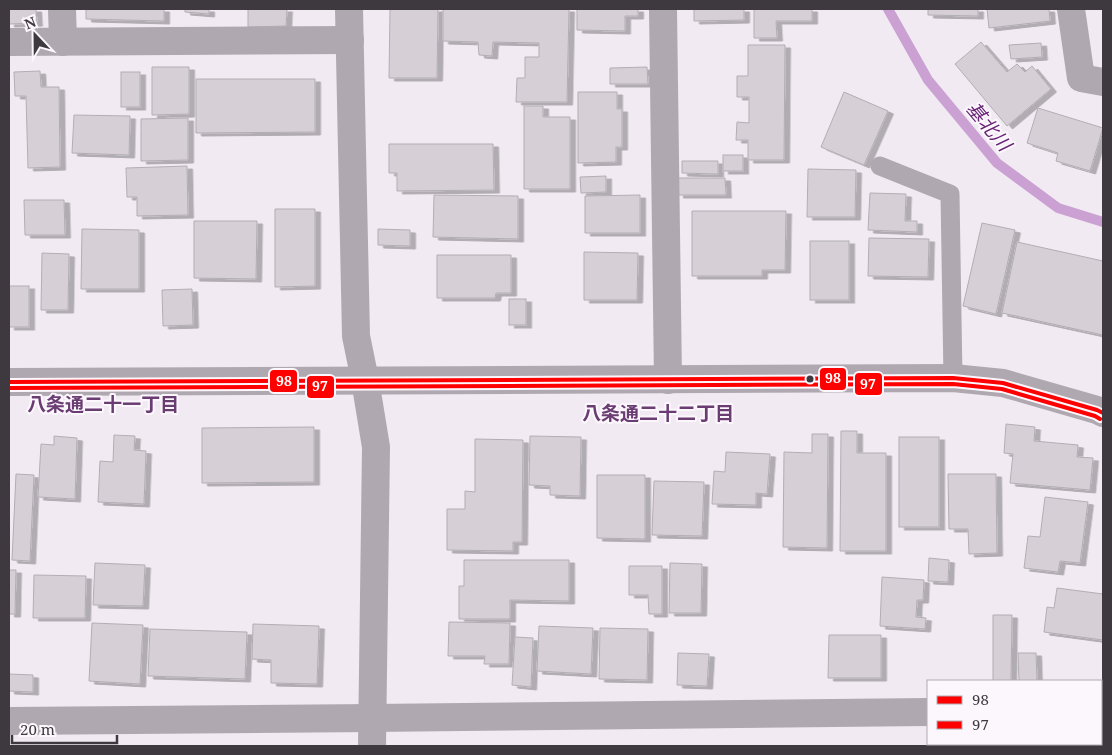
<svg xmlns="http://www.w3.org/2000/svg" width="1112" height="755" font-family="'Noto Serif','Noto Sans JP',serif">
<defs>
<filter id="shadow"><feDropShadow dx="5.5" dy="3" stdDeviation="0" flood-color="#0004"/></filter>
</defs>
<rect width="100%" height="100%" fill="#f1eaf2"/>
<g fill="none" stroke-linecap="round" stroke-linejoin="round">
<path stroke="#caa1d2" stroke-width="10" d="M888 9 928 80 997 163 1058 208 1103 222"/>
</g>
<g fill="#d6d0d6" stroke="#b2aeb3" filter="url(#shadow)">
<path d="M9 9H36L37 23 9 24Z"/>
<path d="M86 9H164V21L86 19Z"/>
<path d="M185 9H209V14L185 12Z"/>
<path d="M248 9H287L286 26 248 27Z"/>
<path d="M390 9H438L437 78H389Z"/>
<path d="M443 9H569L567 102H516L517 78H525V57H539V43L493 42 492 56 479 55 478 42 443 41Z"/>
<path d="M577 9H638V16H625V31L577 30Z"/>
<path d="M694 9H744V20L694 21Z"/>
<path d="M754 9H812V21H776L777 38H754Z"/>
<path d="M928 9H978V16L928 15Z"/>
<path d="M987 9H1049L1050 21 989 28Z"/>
<path d="M981 42 1007 72 1017 64 1025 72 1032 66 1051 89 1007 126 955 64Z"/>
<path d="M1041 43 1042 57 1011 59 1009 45Z"/>
<path d="M748 45H785L784 160H748V140H736L737 122 749 123V97H737V76H748Z"/>
<path d="M152 67H189V114L152 115Z"/>
<path d="M647 67 648 84H610V68Z"/>
<path d="M40 71 41 87H59L60 167 28 168 26 96H15L14 72Z"/>
<rect x="121" y="72" width="19" height="35"/>
<path d="M196 79H315V132L196 133Z"/>
<path d="M578 92H617V109H622V147H616V162L578 163Z"/>
<path d="M844 92 888 111 864 165 821 147Z"/>
<path d="M524 106H543V117H570V189H524Z"/>
<path d="M1038 108 1103 128 1090 171 1056 161 1058 153 1027 143Z"/>
<path d="M74 115 130 116 129 155 72 153Z"/>
<path d="M188 118V160L141 161V119Z"/>
<path d="M389 144H493L494 190 397 191V173H389Z"/>
<rect x="723" y="155" width="20" height="16"/>
<path d="M682 161H718V174L682 173Z"/>
<path d="M187 166 188 215 137 216V197H127L126 168Z"/>
<path d="M808 169 856 170 855 217H807Z"/>
<path d="M606 176V192L581 193 580 177Z"/>
<path d="M678 178H725L726 195H678Z"/>
<path d="M870 193 906 194 905 221H917V232L868 230Z"/>
<path d="M434 195 518 196V239L433 237Z"/>
<path d="M640 195V233H585V196Z"/>
<path d="M24 200H64L65 235H25Z"/>
<path d="M275 209H315V286L275 287Z"/>
<path d="M692 211H786L785 270H762V276H692Z"/>
<path d="M194 221H257L256 279 194 278Z"/>
<path d="M982 223 1015 230 996 314 963 306Z"/>
<path d="M82 229 139 230V289H81Z"/>
<path d="M378 229 410 230V246L378 245Z"/>
<path d="M869 238 929 239 928 277 868 276Z"/>
<rect x="810" y="241" width="39" height="59"/>
<path d="M1017 242 1103 261V335L1002 313Z"/>
<path d="M584 252 638 253 637 300H584Z"/>
<path d="M42 253 69 254 68 310H41Z"/>
<path d="M437 255H511V293H496L495 298H437Z"/>
<rect x="9" y="286" width="20" height="41"/>
<path d="M192 289 193 325 163 326 162 290Z"/>
<rect x="509" y="299" width="17" height="26"/>
<path d="M1006 424 1035 427 1034 441 1078 445 1077 457 1093 458 1090 490 1010 483 1013 454 1004 453Z"/>
<path d="M314 427V482L202 483V428Z"/>
<path d="M841 431H857V453H886V551H840Z"/>
<path d="M812 434H828L827 548 783 547 784 452 812 453Z"/>
<path d="M114 435 135 436 134 450 146 451 144 504 98 502 100 461 113 462Z"/>
<path d="M54 436 77 438 75 499 38 497 41 444 54 445Z"/>
<path d="M530 436 581 437 580 496 550 495V486L529 485Z"/>
<rect x="899" y="437" width="40" height="90"/>
<path d="M475 439 523 440 522 542H513V551L447 550V509H465V491L475 492Z"/>
<path d="M726 452 770 454 767 494 756 493V505L712 504 714 471 725 472Z"/>
<path d="M16 474 34 475 30 561 12 560Z"/>
<path d="M948 474H996L997 553 969 554 968 529H949Z"/>
<path d="M597 475H645V539L597 538Z"/>
<path d="M654 481 704 482 702 536 652 535Z"/>
<path d="M1045 497 1088 502 1080 563 1060 561 1058 572 1024 568 1028 536 1040 537Z"/>
<path d="M929 558 949 560 948 582 928 581Z"/>
<path d="M464 560H569V601L510 600V619H459V586H464Z"/>
<path d="M95 563 145 565 143 606 93 605Z"/>
<path d="M670 563 702 564 701 613H669Z"/>
<path d="M629 566H662V614H649L648 595H629Z"/>
<path d="M9 570H16L15 614H9Z"/>
<path d="M34 575 86 576 85 618H33Z"/>
<path d="M882 577 924 580 923 600H917L916 617 926 618 925 629 880 626Z"/>
<path d="M1057 588 1103 594V640L1044 632 1047 607 1054 608Z"/>
<path d="M993 615H1012L1011 681H993Z"/>
<path d="M449 622 510 623 509 664H484L485 656H448Z"/>
<path d="M92 623 143 625 140 684 89 681Z"/>
<path d="M253 624 319 626 317 684 271 683V660L252 659Z"/>
<path d="M539 626 593 628 591 674 537 671Z"/>
<path d="M600 628 648 629 647 680 599 679Z"/>
<path d="M150 629 247 632 245 679 148 676Z"/>
<path d="M829 635H881V678H828Z"/>
<path d="M515 637 533 638 531 687 512 685Z"/>
<path d="M678 653 709 654 707 686 677 685Z"/>
<path d="M1018 653H1036L1037 681H1019Z"/>
<path d="M9 674 33 675V692L9 691Z"/>
<path d="M970 744 1017 745V746H970Z"/>
<rect x="1057" y="744" width="27" height="2"/>
</g>
<g fill="none" stroke-linecap="round" stroke-linejoin="round">
<path stroke="#b0a8b1" stroke-width="19" d="M880 166 950 194 953 378"/>
<g stroke="#b0a8b1" stroke-width="28">
<path d="M62 9 63 42"/>
<path d="M349 9 356 336 365 380"/>
<path d="M663 9 668 380"/>
<path d="M1071 9 1081 78 1103 82"/>
<path d="M9 42 350 40"/>
<path d="M1101 707 1103 701"/>
<path d="M9 721 372 718 928 712"/>
</g>
<g stroke="#b0a8b1" stroke-width="28">
<path d="M365 380 376 447 372 746"/>
<path d="M9 382 953 378 1003 383 1097 410 1103 413"/>
</g>
<defs>
<path id="bus-1" d="M9 382 953 378 1003 383 1097 410 1103 413"/>
<path id="bus-2" d="M9 388 953 384 1002 389 1095 416 1100 419"/>
</defs>
<use href="#bus-1" stroke="#fcf7fd" stroke-width="8"/>
<use href="#bus-2" stroke="#fcf7fd" stroke-width="8"/>
<use href="#bus-1" stroke="#f00" stroke-width="4"/>
<use href="#bus-2" stroke="#f00" stroke-width="4"/>
</g>
<circle fill="#3e393f" stroke="#fcf7fd" stroke-width="2" cx="810" cy="379" r="4.5"/>
<g text-anchor="middle" dominant-baseline="central" stroke-width="4" stroke-linejoin="round" paint-order="stroke">
<g font-size="19" font-style="italic" fill="#682475" stroke="#fcf7fd">
<text transform="translate(989 126) rotate(50)">基北川</text>
</g>
<g font-size="19" font-weight="bold" fill="#693c72" stroke="#fcf7fd">
<text x="103" y="404">八条通二十一丁目</text>
<text x="658" y="413">八条通二十二丁目</text>
</g>
</g>
<g stroke="#fcf7fd" stroke-width="2">
<rect x="819" y="367" width="28" height="24" rx="5" fill="#f00"/>
<rect x="269" y="369" width="29" height="24" rx="5" fill="#f00"/>
<rect x="854" y="372" width="29" height="24" rx="5" fill="#f00"/>
<rect x="306" y="375" width="29" height="24" rx="5" fill="#f00"/>
</g>
<g font-size="14" text-anchor="middle" font-weight="bold" fill="#fff">
<text x="833" y="383">98</text>
<text x="284" y="386">98</text>
<text x="868" y="389">97</text>
<text x="320" y="391">97</text>
</g>
<rect width="1112" height="755" fill="none" stroke="#3e393f" stroke-width="20"/>
<rect x="927" y="680" width="175" height="65" fill="#fcf7fd" stroke="#b0abb1"/>
<rect x="937" y="696" width="25" height="8" fill="#ff0000" stroke="#b0abb1"/>
<text x="972" y="705" font-size="15" fill="#3e393f">98</text>
<rect x="937" y="721" width="25" height="8" fill="#ff0000" stroke="#b0abb1"/>
<text x="972" y="730" font-size="15" fill="#3e393f">97</text>
<g transform="translate(35 35) rotate(338)" stroke="#fcf7fd" stroke-width="4" paint-order="stroke">
<path d="M0-4L9 19L0 12L-9 19Z" fill="#3e393f"/>
<text y="-8" font-size="14" font-weight="bold" text-anchor="middle" fill="#3e393f">N</text>
</g>
<path d="M12 735v8h105v-8" fill="none" stroke="#3e393f" stroke-width="2.5"/>
<text x="20" y="735" font-size="15" fill="#3e393f" stroke="#fcf7fd" stroke-width="4" paint-order="stroke">20 m</text>
</svg>
